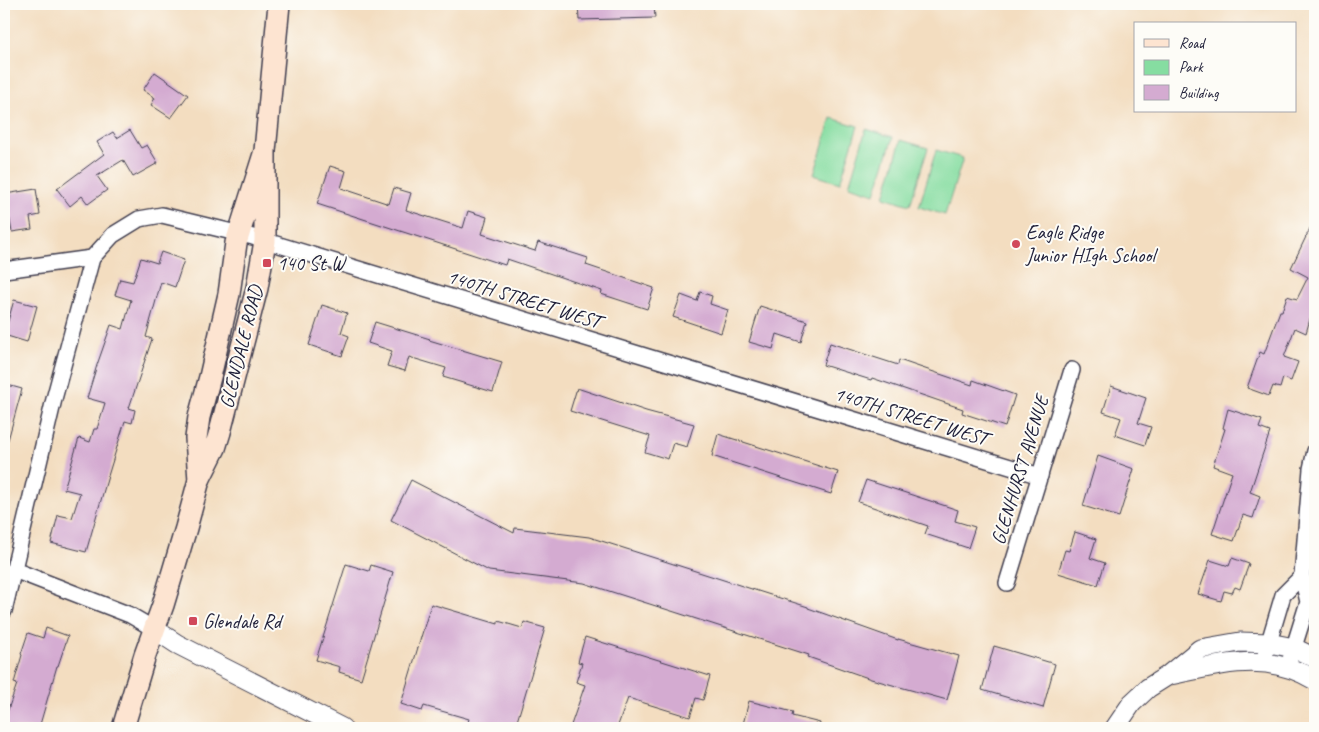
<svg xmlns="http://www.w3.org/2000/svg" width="1319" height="732" font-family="Caveat,sans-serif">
<rect width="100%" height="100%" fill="#fdfcf7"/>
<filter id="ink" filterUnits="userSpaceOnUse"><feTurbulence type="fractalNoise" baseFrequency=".02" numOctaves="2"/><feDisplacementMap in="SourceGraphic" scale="10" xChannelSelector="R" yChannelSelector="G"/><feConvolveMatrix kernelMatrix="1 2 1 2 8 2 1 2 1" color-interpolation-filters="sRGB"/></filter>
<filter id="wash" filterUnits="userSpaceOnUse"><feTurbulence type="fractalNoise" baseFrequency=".0096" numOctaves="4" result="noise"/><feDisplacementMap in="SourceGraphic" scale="20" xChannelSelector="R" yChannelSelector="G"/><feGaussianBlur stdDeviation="1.12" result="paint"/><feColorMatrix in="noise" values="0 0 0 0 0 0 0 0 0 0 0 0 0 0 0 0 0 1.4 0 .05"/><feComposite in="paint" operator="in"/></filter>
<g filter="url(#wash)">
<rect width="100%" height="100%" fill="#f3ddc0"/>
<g fill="#86dda1" stroke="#54806e">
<path d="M831 118 858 126 840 183 814 175Z"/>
<path d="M866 129 893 137 875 194 849 186Z"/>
<path d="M901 140 928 148 910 205 884 197Z"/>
<path d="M936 150 963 158 945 215 919 207Z"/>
</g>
<g id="blocks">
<g fill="#d4abd1">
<path d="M578 4H654L655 18 579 20Z"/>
<path d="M155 72 188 95 171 118 151 105 155 98 143 90Z"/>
<path d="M130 130 141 148 147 145 158 163 133 177 123 160 97 176 107 190 88 204 82 196 70 206 57 189 104 154 97 142 113 132 117 138Z"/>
<path d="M330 166 346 171 341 188 389 204 394 188 411 193 406 210 463 228 468 211 487 217 482 234 535 251 538 242 588 258 586 265 654 288 647 309 601 294 602 291 507 259 505 265 317 204Z"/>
<path d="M36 189 40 215 30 217 32 229 12 232 5 194Z"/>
<path d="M1315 218V302L1306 333 1295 328 1284 357 1298 362 1291 381 1283 378 1280 388 1273 386 1269 396 1247 388 1260 352 1264 354 1280 311H1282L1287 296 1297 299 1308 277 1291 268Z"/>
<path d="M161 252 184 260 175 287 161 282 146 337 152 339 129 408 135 410 132 423 125 421 108 476 86 552 51 543 58 515 72 518 80 493 64 489 79 438 90 442 94 429H97L105 403 87 398 97 365 111 325 123 329 131 300 115 295 120 279 133 282 141 258 157 263Z"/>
<path d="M700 292 712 296 710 304 728 310 721 333 673 317 681 295 697 301Z"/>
<path d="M14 300 37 306 27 342 4 335Z"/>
<path d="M322 305 347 313 341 333 349 336 342 356 309 345Z"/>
<path d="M760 306 807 321 801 342 777 334 773 349 749 342Z"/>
<path d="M375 322 430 339 429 340 502 362 493 392 443 377 446 368 409 357 405 371 387 366 392 351 368 343Z"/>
<path d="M830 343 898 365 899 360 972 385 973 380 1015 395 1005 427 962 413 963 409 872 378 871 380 823 365Z"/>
<path d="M4 384 22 389 8 440 4 439Z"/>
<path d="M1111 386 1146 398 1138 423 1151 427 1145 445 1115 435 1121 418 1103 412Z"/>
<path d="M577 388 646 411 694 424 687 447 673 443 668 459 645 452 650 436 570 411Z"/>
<path d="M1228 409 1262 420 1259 428 1270 432 1250 492 1260 496 1253 518 1243 515 1234 541 1212 534 1232 473 1213 466 1225 429 1223 428Z"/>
<path d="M718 434 838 472 831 494 712 456Z"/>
<path d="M1098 456 1134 469 1119 517 1083 506Z"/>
<path d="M411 480 514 533 515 528 589 537 808 607V608L898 640V639L959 656 947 700 871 679 808 657 809 655 584 583 489 571 391 520Z"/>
<path d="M866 480 958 510 955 521 975 527 968 548 925 534 928 526 858 502Z"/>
<path d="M1075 532 1096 539 1090 558 1105 563 1098 585 1058 573 1065 550 1069 551Z"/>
<path d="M1232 558 1249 564 1240 589 1235 587 1232 593 1224 591 1221 601 1198 594 1210 560 1229 566Z"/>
<path d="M346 564 369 571 371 565 393 572 361 679 339 672 340 667 316 660Z"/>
<path d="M431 604 498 624V621L522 628 524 622 545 628 515 728H466L469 719 424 706 422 711 401 704Z"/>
<path d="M46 628 68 636 58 666H57L39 728H4V721L17 684 14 683 22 655 21 654 28 633 43 638Z"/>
<path d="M585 637 710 676 703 700 696 698 690 717 628 698 617 728H570L585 685 576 682 582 663 578 662Z"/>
<path d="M994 646 1055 664 1043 708 982 690Z"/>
<path d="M749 701 793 712 792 716 820 723 819 728H742Z"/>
</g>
</g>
</g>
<g filter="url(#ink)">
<use href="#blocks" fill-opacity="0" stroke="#413e4f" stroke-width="1"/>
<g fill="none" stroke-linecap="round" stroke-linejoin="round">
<defs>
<g id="minor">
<path d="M4 270 92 258 113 235 139 219 162 215 253 237 1040 476"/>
<path d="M14 570 130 615 154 629"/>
<path d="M1007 583 1072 370"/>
<path d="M4 611 54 399 92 258"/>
<path d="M1263 662 1283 595 1302 576"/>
<path d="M1288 666 1308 602 1302 576 1311 469 1315 451"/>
</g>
<g id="tertiary">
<path d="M154 629 177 644 342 728"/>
<path d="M1169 675C1222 665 1265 650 1315 680"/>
<path d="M1115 728 1132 703 1148 688 1167 676 1200 649 1240 642 1269 643 1294 648 1315 658"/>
</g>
<g id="secondary">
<path d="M265 151 236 243 229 294 210 377 199 417 196 438 199 480 215 448 220 432 257 288 265 241V151L279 4"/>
<path d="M123 728 145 655 163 605 186 528 199 480"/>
</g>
</defs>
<use href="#minor" stroke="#413e4f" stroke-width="18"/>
<use href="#tertiary" stroke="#413e4f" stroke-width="21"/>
<use href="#secondary" stroke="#413e4f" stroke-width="24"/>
<use href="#minor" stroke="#fff" stroke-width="15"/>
<use href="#tertiary" stroke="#fff" stroke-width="19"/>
<use href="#secondary" stroke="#fde4d1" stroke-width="21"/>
</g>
</g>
<g fill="#d1495b" stroke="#fdfcf7" stroke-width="2">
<circle cx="1016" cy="244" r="5"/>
<rect x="262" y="258" width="10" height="10" rx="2.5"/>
<rect x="188" y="616" width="10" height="10" rx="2.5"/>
</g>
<g text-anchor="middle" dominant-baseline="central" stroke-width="4" stroke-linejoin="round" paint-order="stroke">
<g font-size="20" fill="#22223b" stroke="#fdfcf7" text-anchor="start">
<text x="1026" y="232">Eagle Ridge<tspan x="1026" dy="23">Junior HIgh School</tspan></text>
<text x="277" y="263">140 St W</text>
<text x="203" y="621">Glendale Rd</text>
</g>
<g font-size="20" fill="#22223b" stroke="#fdfcf7">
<text transform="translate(524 299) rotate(17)">140TH STREET WEST</text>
<text transform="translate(241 347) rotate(-76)">GLENDALE ROAD</text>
<text transform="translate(911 416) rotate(17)">140TH STREET WEST</text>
<text transform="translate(1020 470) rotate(-73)">GLENHURST AVENUE</text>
</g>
</g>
<rect width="1319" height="732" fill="none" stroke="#fdfcf7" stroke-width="20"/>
<rect x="1134" y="22" width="162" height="90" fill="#fdfcf7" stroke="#a5a5ac"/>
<rect x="1144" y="39" width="25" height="8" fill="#fde4d1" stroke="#a5a5ac"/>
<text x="1179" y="48" font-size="15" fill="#22223b">Road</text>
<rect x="1144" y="60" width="25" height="15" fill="#86dda1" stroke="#a5a5ac"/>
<text x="1179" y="72" font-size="15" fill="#22223b">Park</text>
<rect x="1144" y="85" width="25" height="15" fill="#d4abd1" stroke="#a5a5ac"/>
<text x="1179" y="98" font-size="15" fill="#22223b">Building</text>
</svg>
